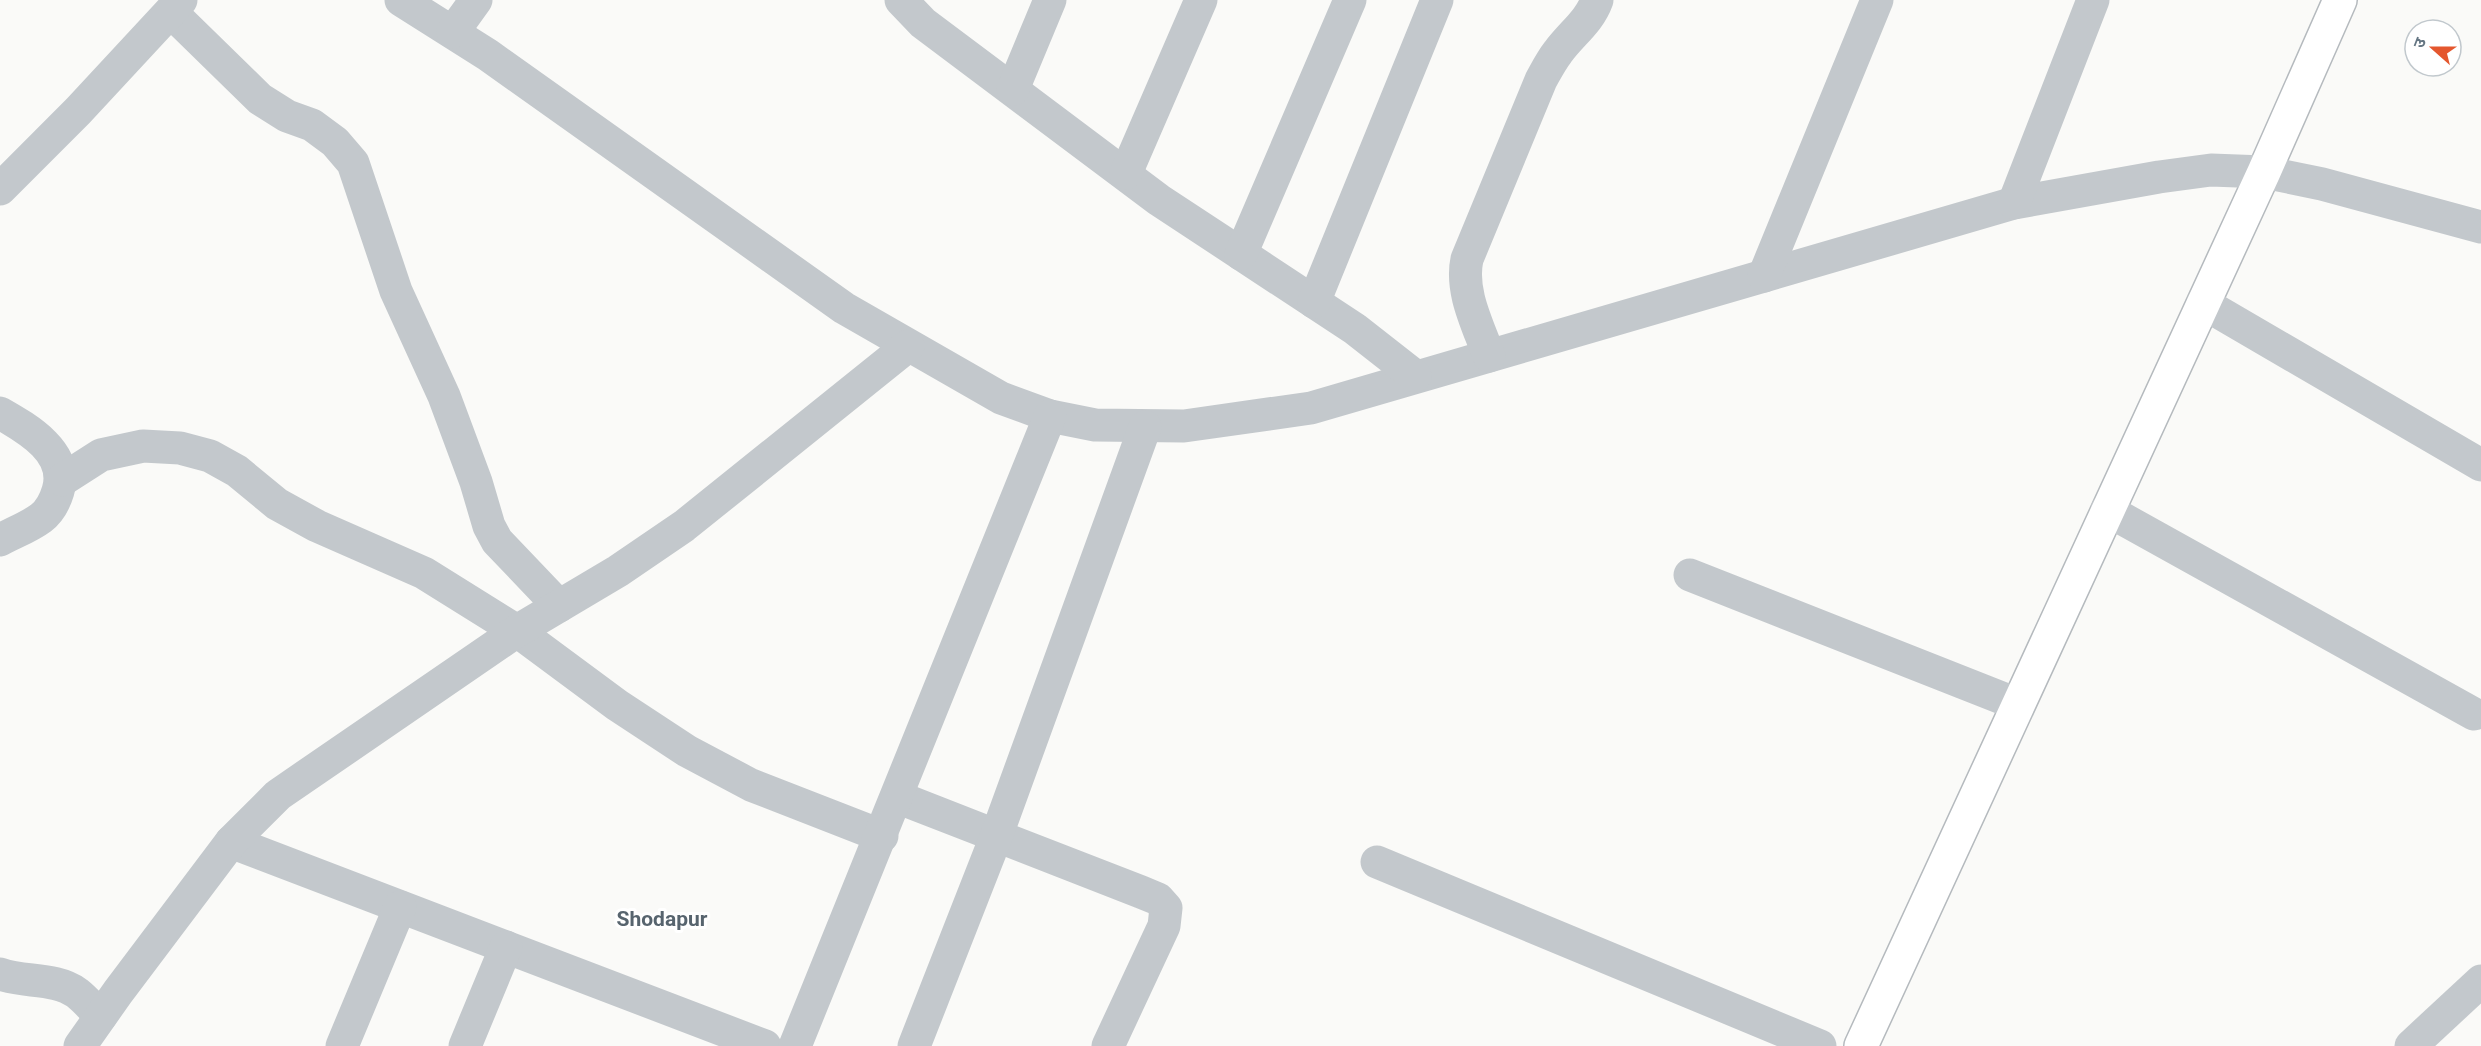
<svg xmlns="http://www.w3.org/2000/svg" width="2481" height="1046" font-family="Roboto,'Noto Sans Devanagari',sans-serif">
<rect width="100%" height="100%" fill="#fafaf8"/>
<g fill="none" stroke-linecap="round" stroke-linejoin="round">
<defs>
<path id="major" d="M1861 1046 2264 172 2340 0"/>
</defs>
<use href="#major" stroke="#b5babe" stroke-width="36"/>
<g stroke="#c3c8cc" stroke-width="33">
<path d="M401 0 488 55 844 308 1001 398 1050 416 1095 425 1184 426 1311 408 2014 203 2159 177 2211 170 2264 172 2322 184 2481 227"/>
<path d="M901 0 923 23 1159 200 1355 329 1415 376"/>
<path d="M171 12 260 99 287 116 312 125 335 142 353 163 396 291 444 396 476 482 489 526 497 541 559 606"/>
<path d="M453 32 476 0"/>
<path d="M1013 89 1050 0"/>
<path d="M1126 173 1201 0"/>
<path d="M0 189 78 111 181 0"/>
<path d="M2014 203 2093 0"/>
<path d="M1241 254 1350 0"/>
<path d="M1764 276 1877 0"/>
<path d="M1314 302 1437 0"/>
<path d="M2203 303 2481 465"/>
<path d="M1489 356C1478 325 1460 292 1467 259L1541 80C1546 71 1551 61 1558 52 1572 33 1589 22 1597 0"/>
<path d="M0 413C28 429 70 453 58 491 55 501 49 512 41 518 29 527 13 533 0 540"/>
<path d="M62 480 101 455 143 446 180 448 210 456 237 471 277 504 317 526 424 573 517 631 617 705 687 751 751 785 882 836"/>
<path d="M2107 510 2474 714"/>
<path d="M1690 575 2017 704"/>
<path d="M897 797 1141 892 1158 899 1166 908 1164 926 1108 1046"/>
<path d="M231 842 765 1046"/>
<path d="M1377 862 1820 1046"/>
<path d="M0 974C24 983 55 977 77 993 86 1000 93 1009 101 1016"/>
<path d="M80 1046 118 992 231 842 278 795 517 631 618 571 684 526 908 346"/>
<path d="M342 1046 400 907"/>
<path d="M465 1046 506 947"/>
<path d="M795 1046 1050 416"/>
<path d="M914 1046 996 837 1145 427"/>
<path d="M2411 1046 2481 981"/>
</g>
<use href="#major" stroke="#fff" stroke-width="33"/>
</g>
<g text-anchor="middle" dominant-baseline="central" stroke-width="6" stroke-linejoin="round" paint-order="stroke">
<g font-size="21" font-weight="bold" fill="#57646e" stroke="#fff">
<text x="662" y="919">Shodapur</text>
</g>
</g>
<g transform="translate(2433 48) rotate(291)"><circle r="28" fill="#ffffff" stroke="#c1c8cd" stroke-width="1.5"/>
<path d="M0-4.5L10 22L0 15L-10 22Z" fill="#e4572e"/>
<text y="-9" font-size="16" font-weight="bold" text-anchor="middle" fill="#657683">उ</text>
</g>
</svg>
